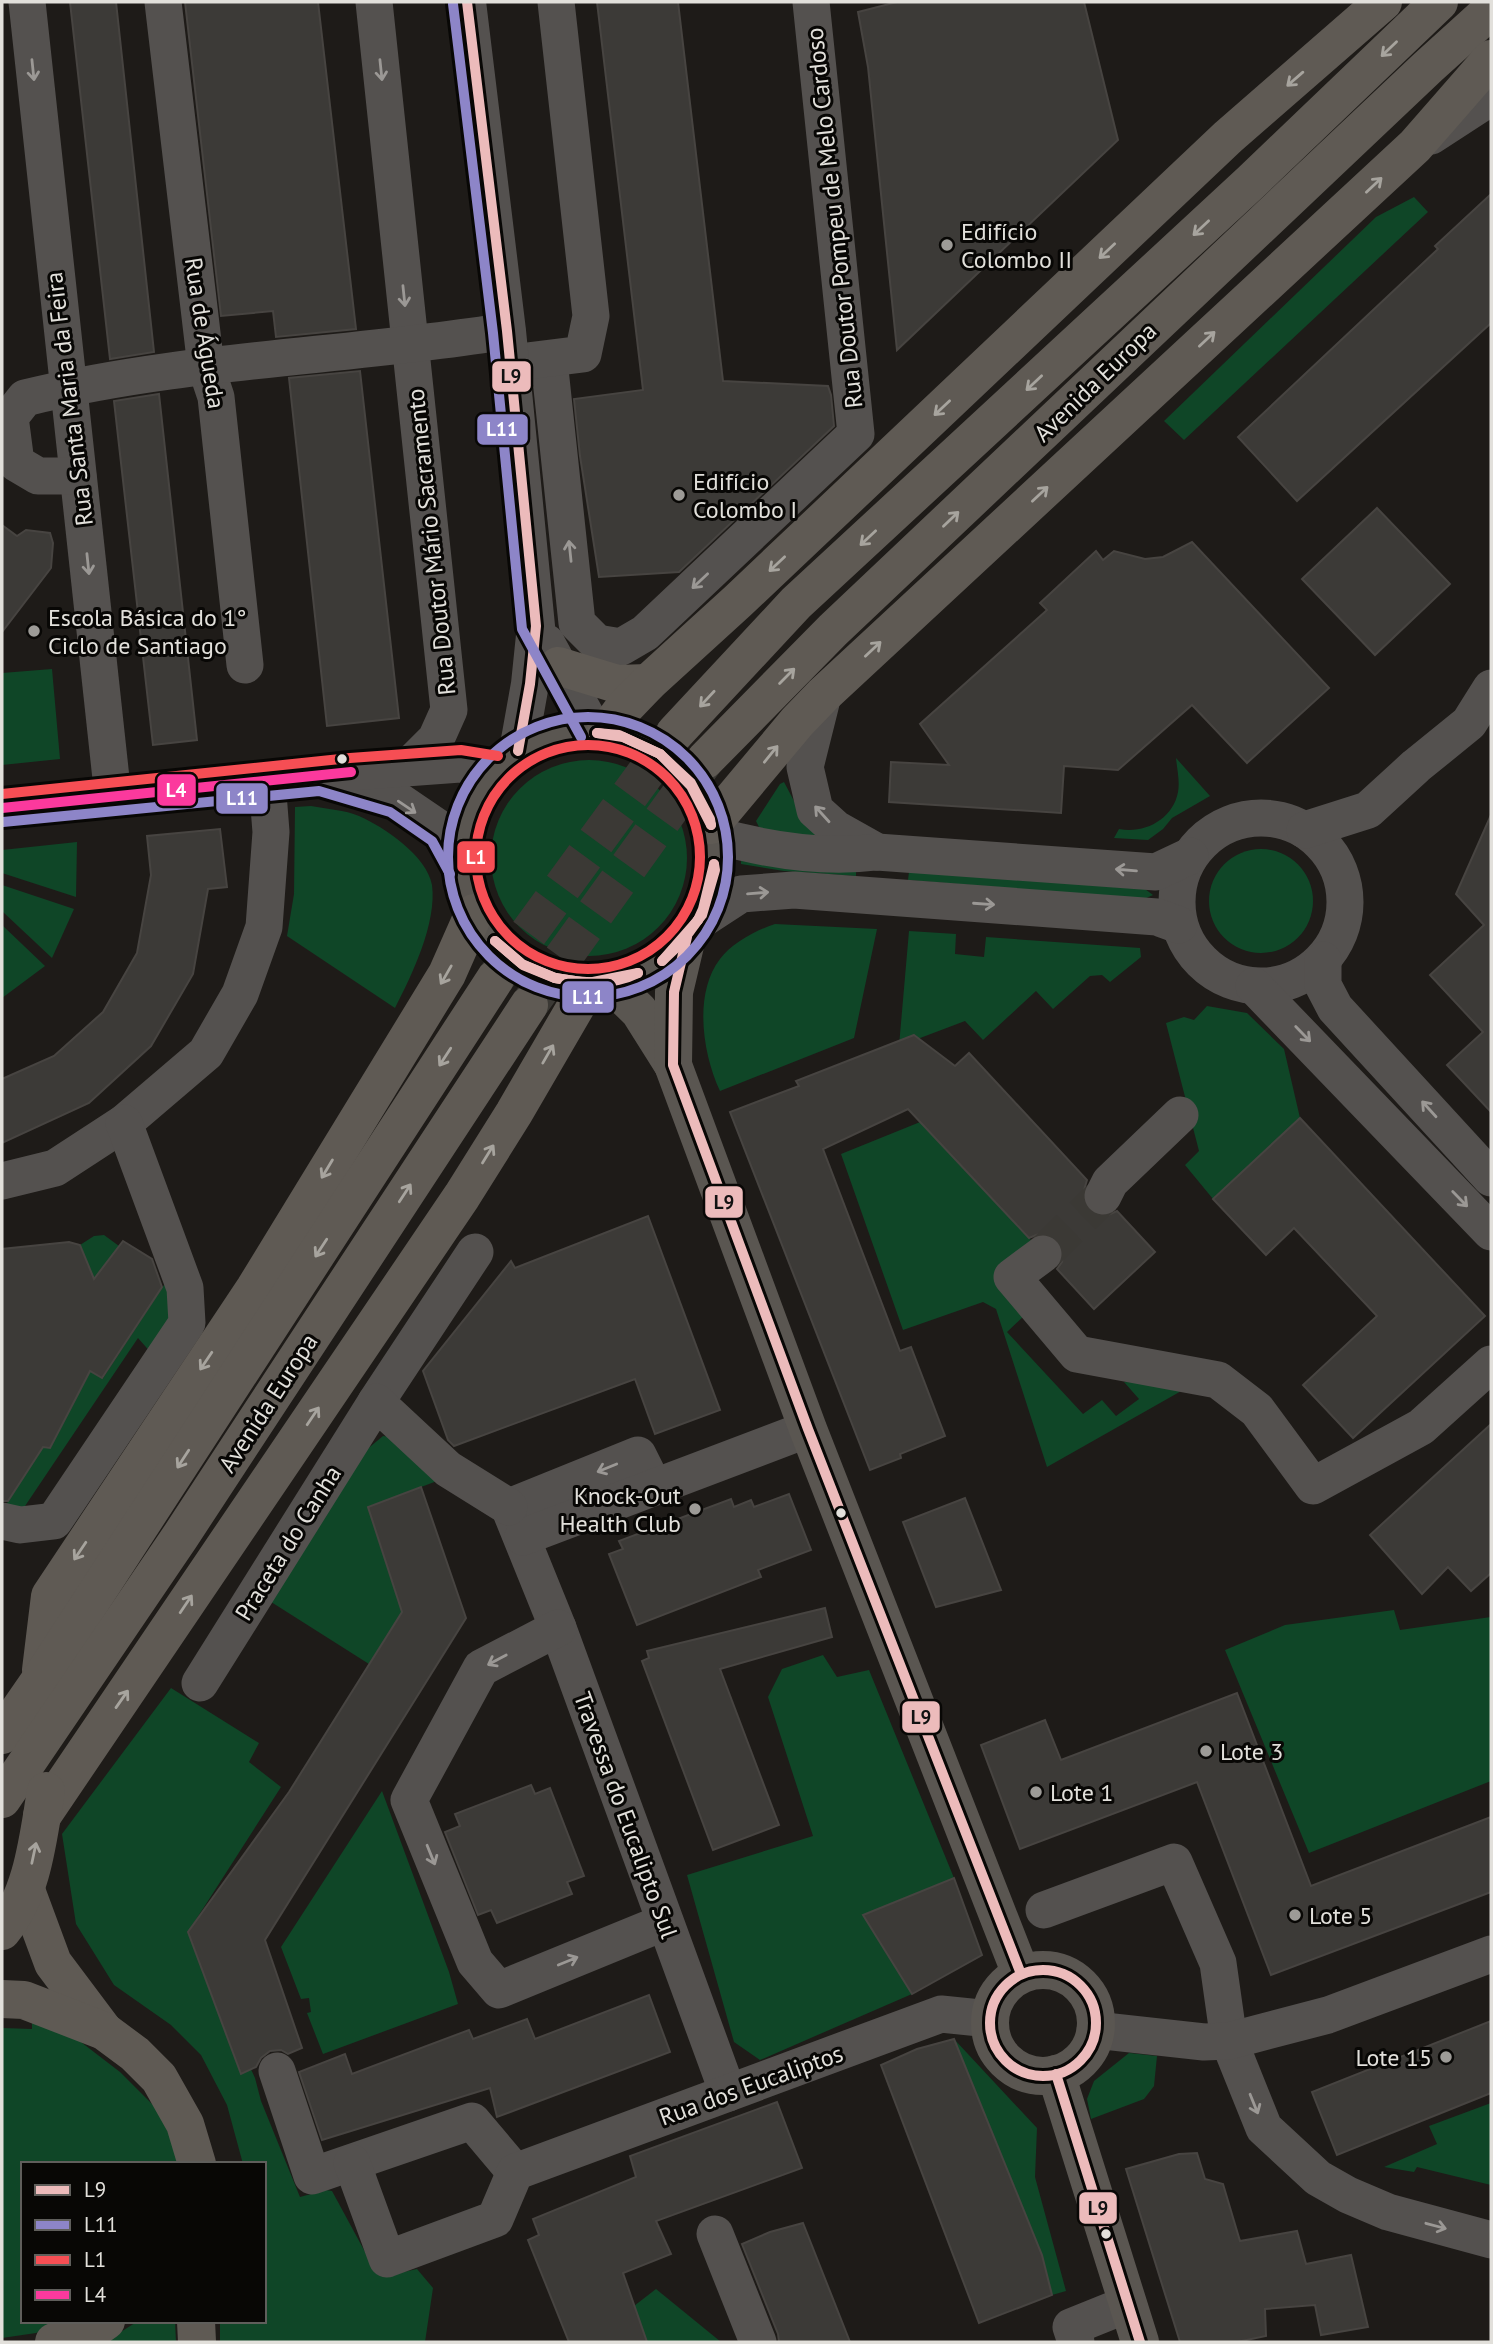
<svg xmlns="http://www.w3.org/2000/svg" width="1493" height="2344" font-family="'PT Sans',sans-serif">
<rect width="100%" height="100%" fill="#1e1b18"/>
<g fill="#0f4627">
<path d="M1414 197 1428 212 1184 440 1164 421 1376 217Z"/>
<path d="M52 669 60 759 2 765V673Z"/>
<path d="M1176 758 1210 796 1172 818 1163 829 1148 840 1114 838 1119 829C1145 834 1173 819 1178 792 1180 781 1177 769 1176 758Z"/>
<circle cx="589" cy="858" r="98"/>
<path d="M784 782 803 818 843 846 768 833 759 827 756 821 780 784Z"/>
<path d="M311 806C327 809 345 810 359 816 384 827 427 856 432 885 437 923 412 975 395 1008L287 936 294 894 295 807Z"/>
<path d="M77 842 76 897 2 873V850Z"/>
<circle cx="1261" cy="901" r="52"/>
<path d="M741 861 856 867V876L784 871 741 864Z"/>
<path d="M909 872 1145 889 1153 895 1144 899 908 880Z"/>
<path d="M2 885 74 909 52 958 2 911Z"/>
<path d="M775 924 877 929 854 1038 720 1091C703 1055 693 994 720 959 732 943 756 930 775 924Z"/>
<path d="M2 925 45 966 2 998Z"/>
<path d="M909 931 956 934 955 954 984 957 986 937 1140 948 1141 957 1110 982 1102 975 1090 976 1053 1009 1036 991 983 1040 965 1021 899 1046Z"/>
<path d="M1207 1006 1247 1013 1284 1049 1300 1118 1213 1199 1185 1165 1199 1151 1166 1023 1184 1017 1194 1020Z"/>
<path d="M935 1116 1034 1244 1026 1314 1007 1332 1083 1414 1102 1400 1116 1416 1139 1399 1124 1382 1176 1383 1183 1390 1047 1467 996 1309 983 1302 903 1330 841 1154Z"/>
<path d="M104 1235 119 1246 64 1322 84 1268 86 1259 80 1245 94 1236Z"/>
<path d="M168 1279 176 1313 153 1355 138 1338 23 1509 2 1511 43 1447H51L90 1371 103 1378Z"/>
<path d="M383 1436 399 1438 437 1481 368 1507 402 1612 369 1664 268 1600 365 1451Z"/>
<path d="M1394 1610 1400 1630 1491 1617V1781L1309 1853 1225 1650 1285 1625Z"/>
<path d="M823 1655 837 1677 869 1670 954 1878 912 1994 760 2060 734 2042 687 1875 813 1836 768 1697 782 1669Z"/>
<path d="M171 1688 259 1743 249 1762 281 1787 188 1932 255 2078 261 2101 300 2197 326 2190 332 2191 377 2274 386 2276 417 2269 433 2288 425 2342H220V2321H264V2164H243L227 2105 201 2055 171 2025 114 1985 76 1924 62 1834Z"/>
<path d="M382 1791 449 1972 458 2004 323 2054 307 2013 311 2012 309 1998 301 1999 281 1947Z"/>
<path d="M32 2019 77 2039 120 2072 155 2107 171 2129 180 2164H23V2321H63L36 2333 2 2338V2028L32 2029Z"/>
<path d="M954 2039 1037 2128 1035 2177 1066 2291 1052 2295 1005 2166Z"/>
<path d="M1129 2053 1157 2056 1154 2086 1144 2099 1091 2119 1087 2099 1094 2081Z"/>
<path d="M1491 2103V2185L1417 2167 1414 2172 1384 2167 1437 2144 1429 2126Z"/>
<path d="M656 2289 721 2342H647L634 2306Z"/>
<path d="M138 2321H175L176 2342H105Z"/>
</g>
<g fill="#3c3a37" stroke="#474441" stroke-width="2">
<path d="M70 2H116L154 352 110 359Z"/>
<path d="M185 2H318L356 329 276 337 273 311 221 316Z"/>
<path d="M597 2H678L723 381 828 386 831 395 834 426 679 572 599 577 580 456 574 399 643 390Z"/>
<path d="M897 2H1084L1118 140 897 350 868 67 858 12Z"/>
<path d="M1491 194V323L1297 501 1238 437 1438 249 1435 246Z"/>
<path d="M360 371 399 718 327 726 289 378Z"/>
<path d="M159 394 197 740 153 745 114 401Z"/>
<path d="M1377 508 1450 584 1375 655 1302 579Z"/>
<path d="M2 525 17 536 26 530 50 533 53 543 51 568 2 632Z"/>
<path d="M1192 542 1329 688 1247 763 1192 705 1118 770 1064 766 1061 813 889 802 891 762 949 765 920 724 1047 610 1040 603 1096 551 1103 560 1114 551 1145 559 1163 557Z"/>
<path d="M1491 815V1112L1447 1065 1483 1032 1430 975 1484 925 1456 894Z"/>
<path d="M220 829 227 887 208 889 193 974 151 1046 89 1103 2 1143V1079L54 1056 103 1012 137 953 151 875 147 836Z"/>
<path d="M914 1035 955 1066 969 1053 1087 1180 1082 1197 1086 1208 1093 1214 1104 1217 1117 1211 1155 1252 1094 1309 1057 1269 1062 1262 1064 1252 1059 1241 1052 1235 1041 1233 1029 1238 908 1109 823 1149 900 1351 911 1347 945 1436 900 1454 901 1458 870 1470 730 1112 799 1086 796 1081Z"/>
<path d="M1300 1118 1485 1316 1353 1438 1303 1385 1377 1316 1294 1228 1266 1255 1213 1199Z"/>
<path d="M648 1216 720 1410 655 1434 635 1379 454 1446 448 1440 423 1371 511 1261 515 1268Z"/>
<path d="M123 1241 152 1259 162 1287 102 1378 90 1371 50 1448 43 1447 8 1501H2V1249L69 1242 80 1245 94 1279Z"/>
<path d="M1491 1424V1573L1471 1591 1448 1567 1422 1594 1370 1535Z"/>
<path d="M421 1487 466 1618 265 1940 302 2048 288 2054 281 2050 270 2051 261 2058 256 2067 241 2074 188 1932 289 1792 402 1612 368 1507Z"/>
<path d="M789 1494 811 1550 758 1570 761 1577 637 1625 609 1554 623 1549 619 1541 731 1499 734 1507 751 1500 754 1507Z"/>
<path d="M965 1498 1001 1590 936 1607 903 1522Z"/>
<path d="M825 1608 832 1637 720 1669 779 1825 713 1850 642 1661 649 1658 647 1651Z"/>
<path d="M1237 1693 1311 1886 1491 1817V1892L1271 1975 1197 1782 1020 1849 981 1745 1045 1720 1061 1760Z"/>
<path d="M531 1785 535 1794 550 1788 584 1876 567 1882 572 1894 497 1923 491 1910 478 1915 445 1832 460 1826 455 1814Z"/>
<path d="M954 1878 982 1955 912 1994 863 1915Z"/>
<path d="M649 1995 670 2052 497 2117 490 2088 322 2140 299 2072 345 2054 352 2074 469 2030 473 2039 527 2019 535 2039Z"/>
<path d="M1491 2021V2093L1337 2155 1312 2092Z"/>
<path d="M954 2039 1042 2255 1052 2295 979 2323 881 2065 917 2049Z"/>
<path d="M777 2102 802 2168 656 2221 671 2254 623 2273 647 2342H569L528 2240 539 2235 533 2219 636 2177 630 2156Z"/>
<path d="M1197 2153 1205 2179 1223 2184 1240 2241 1297 2231 1306 2264 1351 2255 1368 2327 1321 2335 1315 2305 1265 2309 1266 2336 1237 2342H1180L1126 2169 1179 2154Z"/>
<path d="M803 2223 850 2342H779L778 2334 742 2244 770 2232Z"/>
</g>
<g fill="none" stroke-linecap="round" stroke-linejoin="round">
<path stroke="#3b3935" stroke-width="37" stroke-dasharray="37 18" stroke-linecap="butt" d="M1043 1254 1103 1196"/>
<g stroke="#3b3935" stroke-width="38" stroke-dasharray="38 19" stroke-linecap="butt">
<path d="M495 979 675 733"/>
<path d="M529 1005 705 760"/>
</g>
<g stroke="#54514f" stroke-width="37">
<path d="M27 2 113 797"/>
<path d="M163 2 206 367 216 397 245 665"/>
<path d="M374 2 449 710 436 739 408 767"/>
<path d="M1431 136 1491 97"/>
<path d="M549 360 577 623 597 643 621 647 645 633 856 434 811 2"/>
<path d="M527 361 583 354 591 316 556 2"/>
<path d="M78 476H38L16 463 10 417 25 398C183 359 347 357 507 331"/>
<path d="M823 695 805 767 815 810 836 829 877 852"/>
<path d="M334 781 396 799 443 831 462 867"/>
<path d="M2 808 351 772 460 764 496 770"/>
<circle cx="1261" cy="902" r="84"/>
<path d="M1305 830 1368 810 1416 766 1469 723 1491 688"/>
<path d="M714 835C767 850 822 859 877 852L1156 872 1190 856"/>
<path d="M698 922 741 894 794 890 1157 917 1179 925"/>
<path d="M1323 960V985L1335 1008 1491 1178"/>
<path d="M1254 986 1491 1232"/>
<path d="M2 1181 55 1168 124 1123 206 1053 240 994 264 927 271 832 267 781"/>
<path d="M1103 1196 1110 1182 1180 1115"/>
<path d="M1043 1254 1012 1277 1077 1354 1218 1380 1257 1410 1313 1486 1421 1427 1491 1364"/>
<path d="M376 1402 475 1252"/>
<path d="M509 1507 558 1628 728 2093"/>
<path d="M509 1507 638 1455 654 1487"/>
<path d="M2 1521 20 1525 54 1521 187 1323 185 1288 124 1123"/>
<path d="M523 1537 808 1429"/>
<path d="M558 1628 481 1668 409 1800 475 1962 499 1990 665 1922"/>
<path d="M200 1683 376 1402 448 1469 509 1507"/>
<path d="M1044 1910 1174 1862 1218 1963 1229 2041 1264 2128 1318 2178 1348 2195 1388 2212 1491 2240"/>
<path d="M1095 2030 1204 2042 1229 2041 1328 2015 1491 1954"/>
<path d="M277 2071 312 2176 472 2121 515 2172"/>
<path d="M352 2163 387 2259 495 2219 515 2172 941 2014 990 2019"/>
<path d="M715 2234 758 2342"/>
<path d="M1076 2342 1071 2327 1128 2304"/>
</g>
<g stroke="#54514f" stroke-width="38">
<path d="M467 2 507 331 536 626 530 684 518 751"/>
<path d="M546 643 593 730"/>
</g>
<g stroke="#5a5651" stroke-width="38">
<circle cx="588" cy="857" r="126"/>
<path d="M609 982 639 1011 673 1065 808 1429 1021 1974"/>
<path d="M673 1065 674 992 687 937"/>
<circle cx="1043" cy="2023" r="53"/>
<path d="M1056 2074 1140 2342"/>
</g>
<g stroke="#5f5a54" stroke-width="38">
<path d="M558 666 617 684 648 683"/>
<path d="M606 732 623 709 648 683 738 601 1228 137 1383 2"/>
<path d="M675 733 796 603 1251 182 1439 2"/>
<path d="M705 760 833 630 1428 67 1491 10"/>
<path d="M711 825 797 722 823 695 1415 146 1491 59"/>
<path d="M41 1670 50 1596 255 1288 447 974 474 913"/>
<path d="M2 1735 40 1680 495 979"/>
<path d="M2 1799 180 1537 529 1005"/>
<path d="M42 1816 462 1196 514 1113 589 984"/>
<path d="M26 1890 53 1963 104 2031"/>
<path d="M2 1931C33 1893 38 1838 46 1791"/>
<path d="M2 1999 24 2000 104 2031 135 2054 159 2078 185 2124 197 2164"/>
<path d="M196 2321 197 2342"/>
<path d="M54 2342 93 2330 106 2321"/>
</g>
<defs>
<g id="bus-1">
<path d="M467 2 507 331 536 626 530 684 518 751"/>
<path d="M597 733 619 735 660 754"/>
<path d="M597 733 623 737 660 754"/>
<path d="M660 754 691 783 710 819 711 825"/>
<path d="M660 754 691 786 711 825"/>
<path d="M698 920 703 909 714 864"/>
<path d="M698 920 702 915 715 870 714 864"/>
<path d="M687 937 674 992 673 1065 808 1429 1021 1974"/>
<path d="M495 941 522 964 555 978"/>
<path d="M495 941 523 965 555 978"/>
<path d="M662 961 698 920"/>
<path d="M662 961 682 942 698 920"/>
<path d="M555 978 588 983 638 973"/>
<path d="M555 978C583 983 612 986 638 973"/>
<circle cx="1043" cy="2023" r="53"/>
<path d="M1056 2074 1140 2342"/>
</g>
<g id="bus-2">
<path d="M453 4 493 333 522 629 581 737"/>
<circle cx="588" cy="857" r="140"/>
<path d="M3 822 319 791 390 812 432 841 450 874"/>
</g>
<g id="bus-3">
<circle cx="588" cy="857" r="112"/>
<path d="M2 794 350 758 461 750 498 756"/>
</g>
<path id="bus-4" d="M2 808 351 772"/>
</defs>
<use href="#bus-1" stroke="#080705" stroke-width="16"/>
<use href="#bus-2" stroke="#080705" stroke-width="16"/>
<use href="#bus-3" stroke="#080705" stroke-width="16"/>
<use href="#bus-4" stroke="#080705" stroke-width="16"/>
<use href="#bus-1" stroke="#ecbbbb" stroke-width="10"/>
<use href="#bus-2" stroke="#8d85c8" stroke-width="10"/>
<use href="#bus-3" stroke="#f64e54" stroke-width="10"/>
<use href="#bus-4" stroke="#fb399d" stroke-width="10"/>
</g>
<defs><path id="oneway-shaft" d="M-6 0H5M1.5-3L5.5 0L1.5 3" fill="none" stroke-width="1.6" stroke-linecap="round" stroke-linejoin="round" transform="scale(1.75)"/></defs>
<g stroke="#a7a49e">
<use href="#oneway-shaft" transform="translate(1389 49) rotate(136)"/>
<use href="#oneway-shaft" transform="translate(1295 79) rotate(139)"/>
<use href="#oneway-shaft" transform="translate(1374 185) rotate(-43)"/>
<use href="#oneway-shaft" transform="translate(1201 228) rotate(137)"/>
<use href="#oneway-shaft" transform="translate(1107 251) rotate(137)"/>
<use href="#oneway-shaft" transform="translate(1207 339) rotate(-43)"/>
<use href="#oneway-shaft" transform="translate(1034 383) rotate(137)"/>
<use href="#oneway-shaft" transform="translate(942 408) rotate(137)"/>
<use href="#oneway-shaft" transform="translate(1040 494) rotate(-43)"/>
<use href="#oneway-shaft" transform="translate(951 519) rotate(-44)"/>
<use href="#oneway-shaft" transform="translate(868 538) rotate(137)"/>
<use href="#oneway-shaft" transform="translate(777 564) rotate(137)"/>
<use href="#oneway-shaft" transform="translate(873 649) rotate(-43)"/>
<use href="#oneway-shaft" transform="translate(787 676) rotate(-45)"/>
<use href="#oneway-shaft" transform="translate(707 699) rotate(133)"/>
<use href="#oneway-shaft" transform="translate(771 754) rotate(-51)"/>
<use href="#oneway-shaft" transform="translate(446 975) rotate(120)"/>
<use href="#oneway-shaft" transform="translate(548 1054) rotate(-60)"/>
<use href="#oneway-shaft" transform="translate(445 1057) rotate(123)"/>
<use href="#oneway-shaft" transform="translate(488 1154) rotate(-58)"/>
<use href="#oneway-shaft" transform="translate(327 1169) rotate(121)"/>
<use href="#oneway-shaft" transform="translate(405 1193) rotate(-57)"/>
<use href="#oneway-shaft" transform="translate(321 1248) rotate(123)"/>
<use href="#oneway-shaft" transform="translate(206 1361) rotate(124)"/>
<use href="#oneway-shaft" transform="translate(313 1416) rotate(-56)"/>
<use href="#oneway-shaft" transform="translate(183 1459) rotate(123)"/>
<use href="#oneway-shaft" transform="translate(80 1551) rotate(124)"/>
<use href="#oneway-shaft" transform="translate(186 1604) rotate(-56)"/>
<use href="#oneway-shaft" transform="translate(122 1699) rotate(-55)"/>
<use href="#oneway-shaft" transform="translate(34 1853) rotate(-78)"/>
</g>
<g stroke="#9b9895">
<use href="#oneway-shaft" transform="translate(33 70) rotate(84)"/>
<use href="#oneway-shaft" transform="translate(381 70) rotate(84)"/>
<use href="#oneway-shaft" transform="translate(404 296) rotate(84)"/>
<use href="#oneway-shaft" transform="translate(570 551) rotate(-96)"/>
<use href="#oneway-shaft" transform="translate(88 564) rotate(84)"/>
<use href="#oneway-shaft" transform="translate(700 581) rotate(137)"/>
<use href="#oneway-shaft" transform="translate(407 807) rotate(34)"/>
<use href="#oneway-shaft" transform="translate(822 814) rotate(-132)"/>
<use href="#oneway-shaft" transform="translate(1126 870) rotate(-175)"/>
<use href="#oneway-shaft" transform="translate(758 893) rotate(-5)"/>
<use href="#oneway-shaft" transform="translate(984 904) rotate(4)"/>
<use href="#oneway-shaft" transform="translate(1303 1034) rotate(46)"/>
<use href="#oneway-shaft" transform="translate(1429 1109) rotate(-132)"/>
<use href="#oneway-shaft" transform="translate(1460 1199) rotate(46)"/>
<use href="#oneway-shaft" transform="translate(607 1468) rotate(158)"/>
<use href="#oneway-shaft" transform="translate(497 1660) rotate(152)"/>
<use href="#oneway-shaft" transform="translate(431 1855) rotate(68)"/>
<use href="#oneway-shaft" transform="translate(568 1961) rotate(-22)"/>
<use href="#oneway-shaft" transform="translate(1254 2104) rotate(68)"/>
<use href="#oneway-shaft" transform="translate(1436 2226) rotate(15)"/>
</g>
<g fill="#9d9b97" stroke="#080705" stroke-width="2.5">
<circle cx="947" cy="245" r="7"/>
<circle cx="679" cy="495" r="7"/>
<circle cx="34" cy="631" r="7"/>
<circle cx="695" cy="1509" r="7"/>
<circle cx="1206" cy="1751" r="7"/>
<circle cx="1036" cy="1792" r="7"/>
<circle cx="1295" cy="1915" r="7"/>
<circle cx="1446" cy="2057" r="7"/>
</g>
<g fill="#e2e0db" stroke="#080705" stroke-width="2.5">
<circle cx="342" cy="759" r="6"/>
<circle cx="841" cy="1513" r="6"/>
<circle cx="1106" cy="2234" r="6"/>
</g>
<g text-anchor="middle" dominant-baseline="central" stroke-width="6" stroke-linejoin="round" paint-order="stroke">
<g font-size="24" fill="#e2e0db" stroke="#080705">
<text transform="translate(834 218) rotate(-96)">Rua Doutor Pompeu de Melo Cardoso</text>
<text transform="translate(205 333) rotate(81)">Rua de Águeda</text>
<text transform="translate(1095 382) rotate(-44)">Avenida Europa</text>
<text transform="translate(69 399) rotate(-97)">Rua Santa Maria da Feira</text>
<text transform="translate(431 542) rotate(-96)">Rua Doutor Mário Sacramento</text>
<text transform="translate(268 1403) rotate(-57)">Avenida Europa</text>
<text transform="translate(288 1543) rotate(-58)">Praceta do Canha</text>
<text transform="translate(626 1815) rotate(70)">Travessa do Eucalipto Sul</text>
<text transform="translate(751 2085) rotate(-20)">Rua dos Eucaliptos</text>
</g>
<g font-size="24" fill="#e2e0db" stroke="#080705" text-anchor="start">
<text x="961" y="231">Edifício<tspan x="961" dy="28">Colombo II</tspan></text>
<text x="693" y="481">Edifício<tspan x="693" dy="28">Colombo I</tspan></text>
<text x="48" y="617">Escola Básica do 1°<tspan x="48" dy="28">Ciclo de Santiago</tspan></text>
<text x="681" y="1495" text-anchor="end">Knock-Out<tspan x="681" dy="28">Health Club</tspan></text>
<text x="1220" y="1751">Lote 3</text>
<text x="1050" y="1792">Lote 1</text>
<text x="1309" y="1915">Lote 5</text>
<text x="1432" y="2057" text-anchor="end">Lote 15</text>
</g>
</g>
<g stroke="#080705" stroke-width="2.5">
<rect x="491" y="360" width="41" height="33" rx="7" fill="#ecbbbb"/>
<rect x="476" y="413" width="53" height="33" rx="7" fill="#8d85c8"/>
<rect x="156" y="773" width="41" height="34" rx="7" fill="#fb399d"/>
<rect x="215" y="782" width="54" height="33" rx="7" fill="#8d85c8"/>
<rect x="456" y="840" width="40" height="34" rx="7" fill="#f64e54"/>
<rect x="561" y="980" width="54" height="34" rx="7" fill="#8d85c8"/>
<rect x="704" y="1185" width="40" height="34" rx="7" fill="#ecbbbb"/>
<rect x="901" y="1700" width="40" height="34" rx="7" fill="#ecbbbb"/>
<rect x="1078" y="2191" width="40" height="34" rx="7" fill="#ecbbbb"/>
</g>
<g font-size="19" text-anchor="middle" font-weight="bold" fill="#fff">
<text x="502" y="436">L11</text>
<text x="176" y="797">L4</text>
<text x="242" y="805">L11</text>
<text x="476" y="864">L1</text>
<text x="588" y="1004">L11</text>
</g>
<g font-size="19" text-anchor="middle" font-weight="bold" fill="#111">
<text x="511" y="383">L9</text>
<text x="724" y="1209">L9</text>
<text x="921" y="1724">L9</text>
<text x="1098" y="2215">L9</text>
</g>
<rect width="1493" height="2344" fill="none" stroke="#e2e0db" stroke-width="7"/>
<rect x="21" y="2162" width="245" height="161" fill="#080705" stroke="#5f5e5b" stroke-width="2"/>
<rect x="35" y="2185" width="35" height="10" fill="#ecbbbb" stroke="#5f5e5b" stroke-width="2"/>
<text x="84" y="2197" font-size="21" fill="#e2e0db">L9</text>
<rect x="35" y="2220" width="35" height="10" fill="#8d85c8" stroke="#5f5e5b" stroke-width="2"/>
<text x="84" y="2232" font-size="21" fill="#e2e0db">L11</text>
<rect x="35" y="2255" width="35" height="10" fill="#f64e54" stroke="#5f5e5b" stroke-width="2"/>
<text x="84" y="2267" font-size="21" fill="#e2e0db">L1</text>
<rect x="35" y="2290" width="35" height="10" fill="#fb399d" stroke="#5f5e5b" stroke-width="2"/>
<text x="84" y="2302" font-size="21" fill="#e2e0db">L4</text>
</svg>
